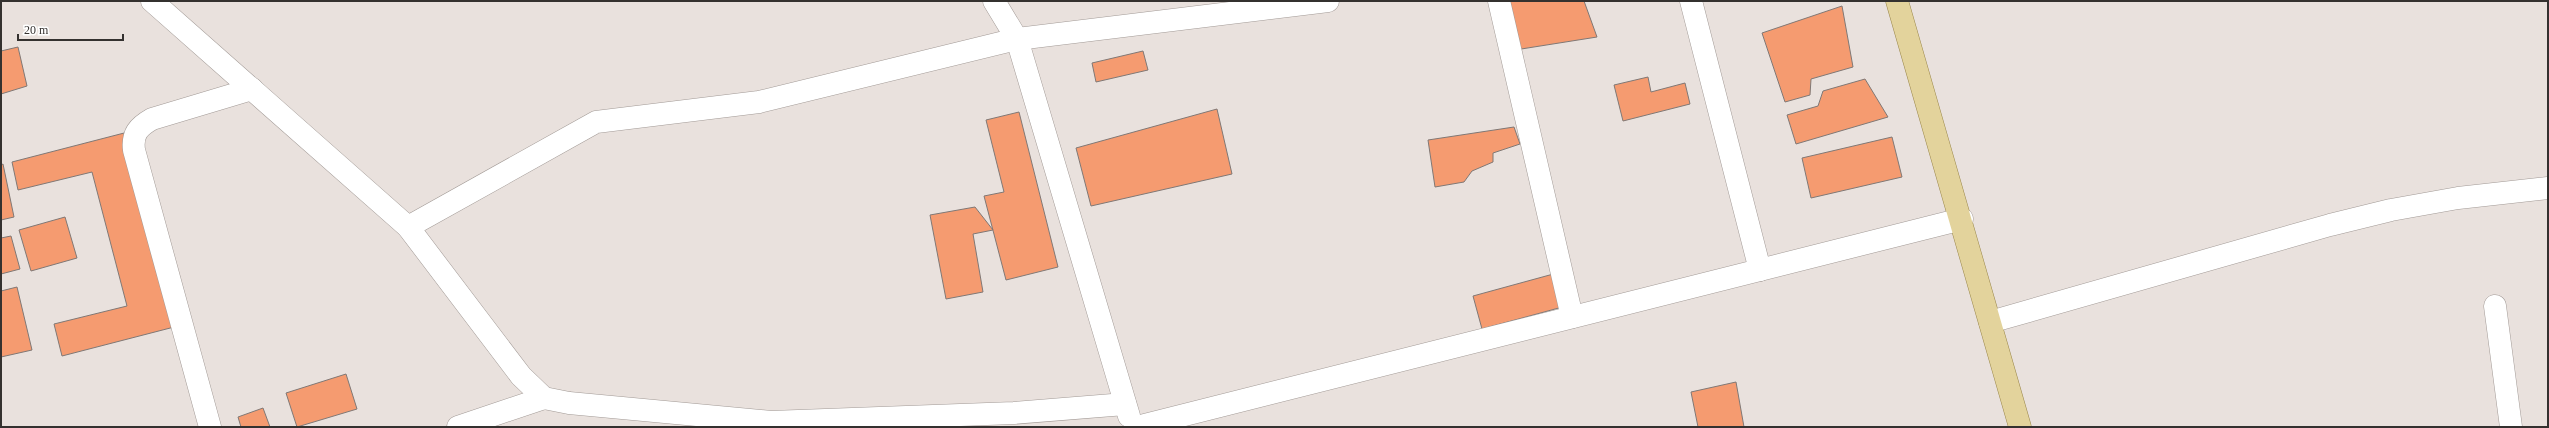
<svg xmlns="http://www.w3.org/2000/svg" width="2549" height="428" font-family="Georgia,serif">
<rect width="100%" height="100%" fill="#e9e1dd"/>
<g fill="#f59b70" stroke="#807875">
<path d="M1502 1H1584L1597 37 1515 50Z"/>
<path d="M1842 6 1853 67 1811 79 1810 95 1785 102 1762 33Z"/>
<path d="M18 47 27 86 1 94V51Z"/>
<path d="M1143 51 1148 70 1096 82 1092 63Z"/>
<path d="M1648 77 1651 92 1685 83 1690 104 1623 121 1614 85Z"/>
<path d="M1865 79 1888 117 1796 144 1787 115 1818 106 1823 91Z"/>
<path d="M1217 109 1232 174 1091 206 1076 148Z"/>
<path d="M1019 112 1058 267 1006 280 984 196 1004 192 986 120Z"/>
<path d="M1514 127 1520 144 1493 153V162L1472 171 1464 182 1435 187 1428 140Z"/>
<path d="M128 132 178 326 62 356 54 324 127 306 92 172 18 190 12 162Z"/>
<path d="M1892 137 1902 177 1811 198 1802 158Z"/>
<path d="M3 164 14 217 1 220V165Z"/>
<path d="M975 207 993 230 973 234 983 292 946 299 930 215Z"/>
<path d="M65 217 77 258 31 271 19 230Z"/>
<path d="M11 236 20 269 1 274V238Z"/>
<path d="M1557 273 1566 306 1482 329 1473 296Z"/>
<path d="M17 287 32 350 1 357V291Z"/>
<path d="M346 374 357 409 297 427 286 393Z"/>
<path d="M1736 382 1744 427H1698L1691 392Z"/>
<path d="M263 408 270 427H241L238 417Z"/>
</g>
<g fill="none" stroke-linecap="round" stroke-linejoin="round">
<defs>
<g id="minor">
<path d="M152 1 408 227 596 122 759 102 1017 39 994 1"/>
<path d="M1499 1 1572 317"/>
<path d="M1691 1 1760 270"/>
<path d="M408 227 521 376 544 398 569 403 771 422 1014 413 1125 404"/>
<path d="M2495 306 2511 427"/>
<path d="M1990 322 2330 225 2391 210 2458 198 2548 188"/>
<path d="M1129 416 1017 39 1328 1"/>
<path d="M210 427 134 150C132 134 138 127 152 119L252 89"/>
<path d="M458 427 544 398"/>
<path d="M1137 427 1962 219"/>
</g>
<path id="major" d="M1897 1 2020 427"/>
</defs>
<use href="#minor" stroke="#a29a96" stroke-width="23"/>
<use href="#major" stroke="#9a874b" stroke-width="23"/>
<use href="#minor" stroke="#fff" stroke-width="22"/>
<use href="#major" stroke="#e3d39c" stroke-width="22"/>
</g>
<rect width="2549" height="428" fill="none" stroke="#34312f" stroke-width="4"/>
<path d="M18 34v6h105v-6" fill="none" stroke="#34312f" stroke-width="2"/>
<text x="24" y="34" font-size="12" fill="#34312f" stroke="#ffffff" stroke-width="3" paint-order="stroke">20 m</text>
</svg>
